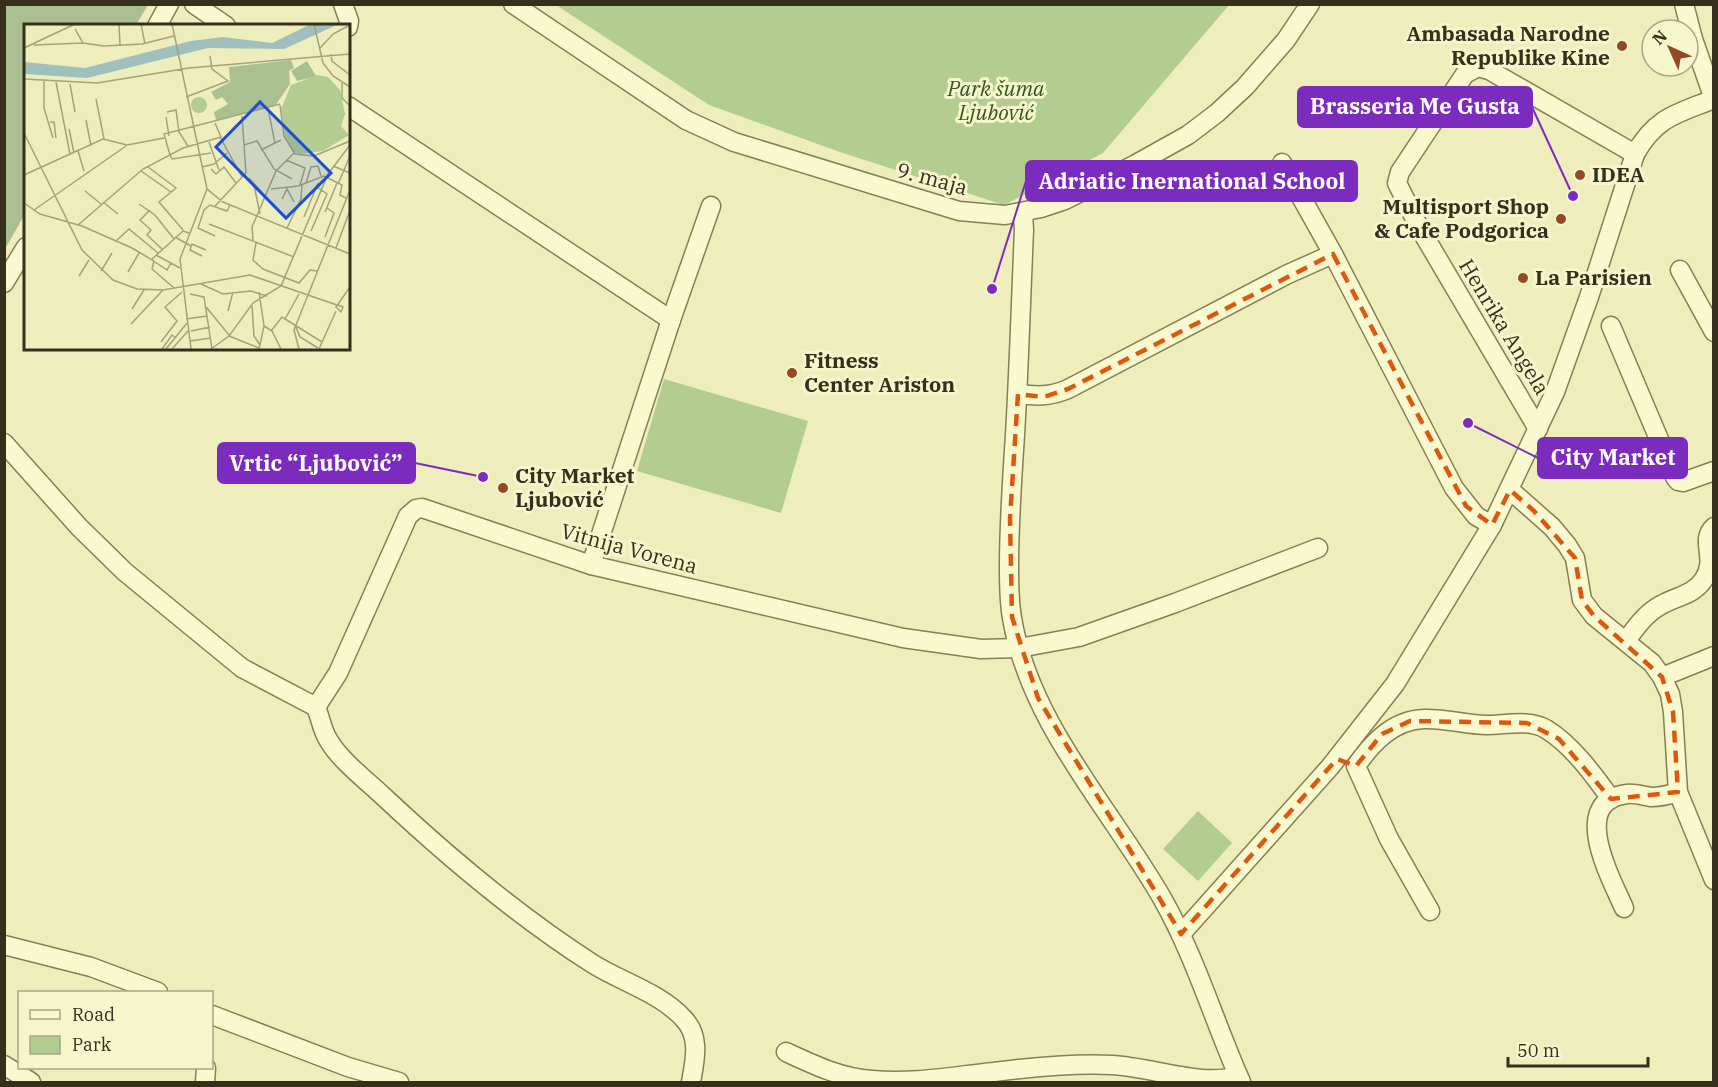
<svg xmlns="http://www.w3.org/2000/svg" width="1718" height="1087" font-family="'IBM Plex Serif',serif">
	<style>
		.green { fill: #b3cc90 }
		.cemetery { fill: #abc090 }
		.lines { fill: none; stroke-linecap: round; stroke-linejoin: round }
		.minor-casing { stroke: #867e55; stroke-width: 21 }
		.minor { stroke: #f9f9cf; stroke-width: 18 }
		.marked { fill: none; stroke: #df570d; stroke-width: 4.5; stroke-dasharray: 12 8; stroke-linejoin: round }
		.poi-dot { fill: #964724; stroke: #f5f6cb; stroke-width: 2 }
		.labels { text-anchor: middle; stroke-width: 6; stroke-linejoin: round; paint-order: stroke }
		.poi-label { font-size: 21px; font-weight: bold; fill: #352f1b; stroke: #f5f6cb; text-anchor: start }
		.park-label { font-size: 21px; font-style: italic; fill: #365221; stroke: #f5f6cb }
		.street-label { font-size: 21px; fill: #352f1b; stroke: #f5f6cb }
		.inset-road { fill: none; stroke: #a4a27c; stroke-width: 1.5 }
		.view { fill: #1d4ed8; fill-opacity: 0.15; stroke: #1d4ed8; stroke-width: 3 }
		.inset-edge { fill: none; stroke: #352f1b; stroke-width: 3 }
		.leader { fill: none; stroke: #7b2cbf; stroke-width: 2 }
		.callout-dot { fill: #7b2cbf; stroke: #f5f6cb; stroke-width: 2 }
		.callout { fill: #7b2cbf; stroke: #7b2cbf; stroke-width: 2 }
		.callout-label { font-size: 22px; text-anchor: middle; font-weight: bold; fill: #fff }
	</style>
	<rect width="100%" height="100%" fill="#eeeebc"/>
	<!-- green -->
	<g class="green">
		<path d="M 556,5 L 1229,5 L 1103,153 L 1004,205 L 840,152 L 709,105 Z"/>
		<path d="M 664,379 L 808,421 L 781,513 L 637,471 Z"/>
		<path d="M 1198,811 L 1232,843 L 1198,881 L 1163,849 Z"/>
	</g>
	<!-- cemetery -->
	<path class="cemetery" d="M 5,4 L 148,5 L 136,25 L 26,26 L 25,214 L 5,249 Z"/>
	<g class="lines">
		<!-- minor casing -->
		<g class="minor-casing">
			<g id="minor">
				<path d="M 194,4 L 226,26"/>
				<path d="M 343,4 L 349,21 L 348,27"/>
				<path d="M 513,4 L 686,120 L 734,142 L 959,211 L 1005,215 L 1041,208 L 1065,200 L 1136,164 L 1188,135 L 1217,113 L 1245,87 L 1286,40 L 1310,4"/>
				<path d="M 1684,4 L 1693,39 L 1714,99"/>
				<path d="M 157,26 L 169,4"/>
				<path d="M 348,106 L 671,320"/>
				<path d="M 1282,163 L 1333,254"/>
				<path d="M 1023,213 L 1024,230 C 1021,298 1019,367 1015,435 C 1012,479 1009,523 1009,567 C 1009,584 1009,601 1012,618 C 1029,722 1110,808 1162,898 C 1195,956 1214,1021 1241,1082"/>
				<path d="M 1680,270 L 1714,332"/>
				<path d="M 4,283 L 26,247"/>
				<path d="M 1611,326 L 1675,477 L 1678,481 L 1683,482 L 1714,471"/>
				<path d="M 1018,394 C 1036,396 1050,397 1068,389 L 1288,274 L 1333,254 L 1454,488 L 1476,516 L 1492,525"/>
				<path d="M 1538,429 L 1419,227 L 1397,183 L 1400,172 L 1465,74 L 1478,67 L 1489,70 L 1635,154"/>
				<path d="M 4,443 L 79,527 L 125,572 L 242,668 L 316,707 C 321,719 322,731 329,741 C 340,760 367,781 383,796 C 449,858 518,916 593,964 C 622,982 660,993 683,1018 C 701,1036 695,1060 691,1082"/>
				<path d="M 1510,490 L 1552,527 L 1567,545 L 1575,558 L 1582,600 L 1594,616 L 1652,663 L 1662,677 L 1670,694 L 1673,712 L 1678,792 L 1714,880"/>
				<path d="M 591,565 L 671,320 L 711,206"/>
				<path d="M 1626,641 C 1636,627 1646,613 1661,605 C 1677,596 1694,595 1704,579 C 1718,558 1699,541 1714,527"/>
				<path d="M 1662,677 L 1714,656"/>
				<path d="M 316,707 L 338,673 L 408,516 L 416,509 L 422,508 L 591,565 L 903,638 L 981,649 L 1019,648 L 1079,637 L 1175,603 L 1318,548"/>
				<path d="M 1624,908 C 1611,878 1568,801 1627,794 C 1635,793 1643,796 1651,797 C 1660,797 1669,795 1678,792"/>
				<path d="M 1430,911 L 1389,839 L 1356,766 C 1372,743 1393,720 1424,719 C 1445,718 1466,725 1487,725 C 1506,725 1529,719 1546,729 C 1572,745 1593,774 1611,799"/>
				<path d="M 1181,934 L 1330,767 L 1395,684 L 1492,525 L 1555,392 L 1589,297 L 1635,154 C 1656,117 1676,114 1714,99"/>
				<path d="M 4,945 L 91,967 L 158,992"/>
				<path d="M 212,1015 L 348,1067 L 399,1082"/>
				<path d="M 786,1052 C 814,1065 841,1078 872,1080 C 913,1084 953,1076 994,1072 C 1033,1067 1074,1063 1112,1065 C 1152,1067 1200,1087 1238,1076"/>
				<path d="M 4,1065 L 31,1082"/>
				<path d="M 205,1082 L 206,1068"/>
			</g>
		</g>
		<!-- minor -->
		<use href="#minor" class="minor"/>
	</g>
	<!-- marked area -->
	<path class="marked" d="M 1333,254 L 1466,506 L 1492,525 L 1510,490 L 1534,511 L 1575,558 L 1582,600 L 1594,616 L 1662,677 L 1673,712 L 1678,792 L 1611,799 L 1559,739 L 1527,723 L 1410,721 L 1382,734 L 1356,766 L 1337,759 L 1181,934 L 1038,698 L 1012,617 L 1010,518 L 1018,394 L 1044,397 L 1068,389 Z"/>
	<!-- markers -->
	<g class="poi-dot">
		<circle cx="1622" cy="46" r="6"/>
		<circle cx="1580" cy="175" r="6"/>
		<circle cx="1561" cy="219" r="6"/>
		<circle cx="1523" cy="278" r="6"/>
		<circle cx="792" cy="373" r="6"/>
		<circle cx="503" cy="488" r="6"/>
	</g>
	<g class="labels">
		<!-- poi labels -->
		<g class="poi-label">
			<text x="1610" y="41" text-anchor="end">Ambasada Narodne<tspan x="1610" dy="24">Republike Kine</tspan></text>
			<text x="1592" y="182">IDEA</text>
			<text x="1549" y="214" text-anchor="end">Multisport Shop<tspan x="1549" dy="24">&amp; Cafe Podgorica</tspan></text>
			<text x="1535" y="285">La Parisien</text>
			<text x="804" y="368">Fitness<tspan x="804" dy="24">Center Ariston</tspan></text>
			<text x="515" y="483">City Market<tspan x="515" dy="24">Ljubović</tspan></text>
		</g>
		<!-- park labels -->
		<g class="park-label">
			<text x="996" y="96">Park šuma<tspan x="996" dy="24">Ljubović</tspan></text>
		</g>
		<!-- street labels -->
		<g class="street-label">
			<text transform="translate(932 179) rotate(15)" y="7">9. maja</text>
			<text transform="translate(1504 327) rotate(59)" y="7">Henrika Angela</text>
			<text transform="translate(629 549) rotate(15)" y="7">Vitnija Vorena</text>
		</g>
	</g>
	<!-- overview -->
	<g transform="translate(24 24)">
		<rect width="326" height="326" fill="#eeeebc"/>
		<path d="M 293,51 L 304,53 L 316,66 L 321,90 L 317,102 L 325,111 L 299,127 L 276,130 L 269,128 L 261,112 L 257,85 L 267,61 ZM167 81a8 8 0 1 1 16 0a8 8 0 1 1-16 0Z" fill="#b3cc90"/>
		<path d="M 267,36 L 270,44 L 265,47 L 266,60 L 251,82 L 192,96 L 190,88 L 204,80 L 198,73 L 192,76 L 187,68 L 206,58 L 205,43 ZM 283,37 L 292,52 L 273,57 L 267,47 Z" fill="#abc090"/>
		<path d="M 287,0 L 315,0 L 260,25 L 184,24 L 63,54 L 0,50 L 0,38 L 61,44 L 167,17 L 198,13 L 248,19 Z" fill="#a0bfbf"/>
		<path class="inset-road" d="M 95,0 L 96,21M 117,0 L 121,20M 148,0 L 183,165 L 199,178 L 326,230M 290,0 L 299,39 L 309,52 L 326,63M 51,5 L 59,19 L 80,22 L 118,20 L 150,12M 10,21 L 59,19M 0,24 L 51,0M 296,24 L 309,10 L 326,1M 307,30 L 308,37 L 326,51M 0,55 L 73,59 L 165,44 L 326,30M 20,57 L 20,84 L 29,114M 32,58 L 46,130M 318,59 L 318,74 L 326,82M 46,60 L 51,88M 162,73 L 204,57 L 188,45 L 186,32M 72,75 L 80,115M 256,81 L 260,112 L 271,130 L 290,132 L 326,117M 244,85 L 251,119M 143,88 L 152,86 L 155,108 L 164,122M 142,93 L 145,112M 62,96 L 67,122M 26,98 L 30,98 L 32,114M 45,105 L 50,129M 0,109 L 58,226 L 89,256 L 113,265 L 139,266 L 226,251 L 313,281M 196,113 L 218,153M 185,118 L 195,146M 220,121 L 233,117 L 250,145 L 268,155M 237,126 L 257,116M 54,127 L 60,147M 146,131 L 140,110 L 256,80M 146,131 L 148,135 L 187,129M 262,136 L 281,144 L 276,161M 309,142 L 326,149M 124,143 L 152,164 L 135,178 L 159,206M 178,143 L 190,140 L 203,129M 187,145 L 192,150 L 200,143 L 212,159M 117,147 L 147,168M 0,151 L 79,115 L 103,121 L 140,114M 225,154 L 243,174M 282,159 L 287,143 L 294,142 L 297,152M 314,160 L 326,132M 230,161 L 236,190M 247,165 L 274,162 L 300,152 L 318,161 L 316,171 L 322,174M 61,167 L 77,180M 258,175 L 263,165 L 270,178M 79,178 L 94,190M 0,179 L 16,190 L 58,202 L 108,224 L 130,237 L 128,245 L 150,264M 115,180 L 131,191 L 150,215M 191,182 L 222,149 L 218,92M 10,186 L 102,122M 126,186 L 116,196 L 127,206 L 123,211 L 138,225M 301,188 L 313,159M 280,193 L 294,159M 185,200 L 270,233M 54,201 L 119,145 L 159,124 L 197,113 L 191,99M 263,204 L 277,175 L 278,161M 287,207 L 303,170 L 293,163M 191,212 L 174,204 L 180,186 L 186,181 L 203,187 L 206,181M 151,213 L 167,222M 301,213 L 310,189 L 303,184M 92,217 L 105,205 L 134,229M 229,217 L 228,203 L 252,147 L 270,129M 232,219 L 229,236 L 239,245 L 275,259 L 286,246 L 293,247M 312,224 L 326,186M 132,231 L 156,244M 178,232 L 166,226 L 168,220 L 182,226M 128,235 L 159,207 L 165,209M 131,238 L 143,246 L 147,239M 77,247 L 88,229M 104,248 L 115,229M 55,252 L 65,236M 177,260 L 199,270 L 227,267 L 243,272M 235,268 L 240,302 L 235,325M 166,270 L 180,273 L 188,325M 314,281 L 319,283 L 317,288 L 312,283 L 326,263M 228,282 L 230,312 L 236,321M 182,283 L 205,311M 108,285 L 120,266M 204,287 L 209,268M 162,295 L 183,292M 261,295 L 275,270M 107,300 L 139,266M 240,302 L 248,307 L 257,325M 272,303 L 276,313 L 294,324M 167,307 L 186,303M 247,307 L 258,293 L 298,318M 205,312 L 235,324M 166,317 L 187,314M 137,318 L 153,297 L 141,283 L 158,268M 138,325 L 148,311 L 152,314M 142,325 L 163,299M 148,325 L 164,307M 167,325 L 156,235 L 183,165M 187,325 L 205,312 L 229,279 L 257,262 L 304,150 L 326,121M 275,325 L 270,306 L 326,166M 295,325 L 312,287"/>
		<path class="view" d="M 236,78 L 307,149 L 262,194 L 192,123 Z"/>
		<rect width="326" height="326" class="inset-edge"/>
	</g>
	<!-- callouts -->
	<path class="leader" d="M1573 196L1532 107M992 289L1026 181M1468 423L1538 458M483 477L415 463"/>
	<g class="callout-dot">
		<circle cx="1573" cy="196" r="6"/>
		<circle cx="992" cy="289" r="6"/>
		<circle cx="1468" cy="423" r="6"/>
		<circle cx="483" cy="477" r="6"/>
	</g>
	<g class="callout">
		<rect x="1298" y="87" width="234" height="40" rx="6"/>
		<rect x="1026" y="161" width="331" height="40" rx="6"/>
		<rect x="1538" y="438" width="149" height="40" rx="6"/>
		<rect x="218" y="443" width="197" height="40" rx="6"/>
	</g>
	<g class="callout-label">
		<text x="1415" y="114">Brasseria Me Gusta</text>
		<text x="1192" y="189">Adriatic Inernational School</text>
		<text x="1613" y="465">City Market</text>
		<text x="316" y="471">Vrtic “Ljubović”</text>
	</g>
	<!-- border -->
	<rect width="1718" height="1087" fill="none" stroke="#352f1b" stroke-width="12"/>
	<!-- legend -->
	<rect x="18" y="991" width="195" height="78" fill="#f5f6cb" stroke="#a8a685" stroke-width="1.5"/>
	<rect x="30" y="1010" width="30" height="9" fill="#f9f9cf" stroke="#a8a685" stroke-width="1.5"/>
	<text x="72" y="1021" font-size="18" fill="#352f1b">Road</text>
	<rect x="30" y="1036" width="30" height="18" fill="#b3cc90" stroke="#a8a685" stroke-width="1.5"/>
	<text x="72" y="1051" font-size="18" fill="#352f1b">Park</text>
	<!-- north arrow -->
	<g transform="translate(1670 48) rotate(315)"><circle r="28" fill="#f5f6cb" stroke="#a8a685" stroke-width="1.5"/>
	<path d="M0-4.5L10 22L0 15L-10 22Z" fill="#964724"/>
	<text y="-9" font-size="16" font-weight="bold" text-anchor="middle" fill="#352f1b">N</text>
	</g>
	<!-- scale -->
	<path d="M1508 1057v9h140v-9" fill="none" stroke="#352f1b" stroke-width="3"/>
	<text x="1517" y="1057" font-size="18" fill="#352f1b" stroke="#f5f6cb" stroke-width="4.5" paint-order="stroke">50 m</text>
</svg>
